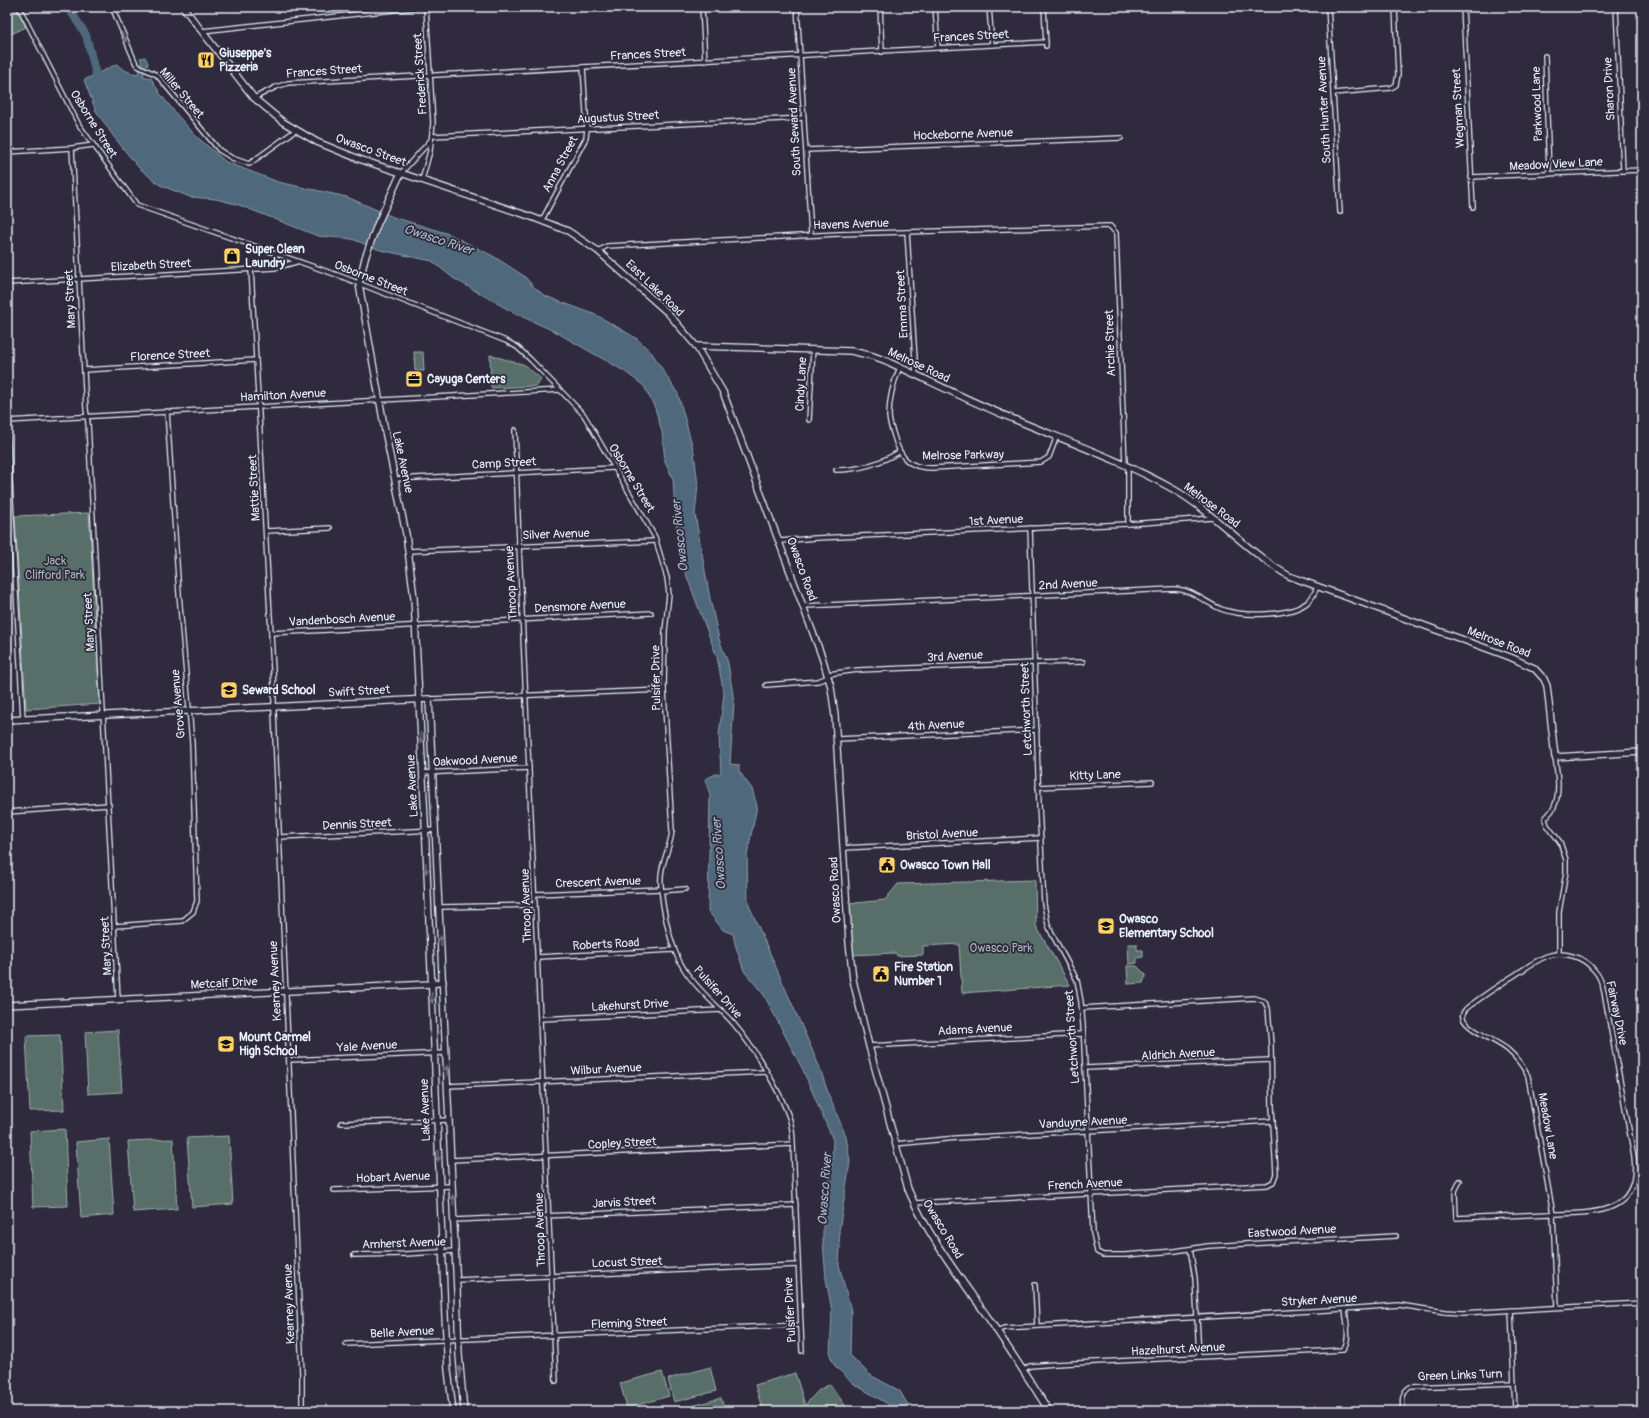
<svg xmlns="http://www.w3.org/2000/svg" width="1649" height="1418" font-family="Pangolin,sans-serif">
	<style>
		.green { fill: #596e67; stroke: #a0b0b0 }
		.water { fill: #50677b; stroke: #8d9ead }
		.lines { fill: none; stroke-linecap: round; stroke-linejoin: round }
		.river { stroke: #50677b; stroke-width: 8 }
		.street-casing { stroke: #e8f1f8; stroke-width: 6 }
		.secondary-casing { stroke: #e8f1f8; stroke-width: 8 }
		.street { stroke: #2f2a3d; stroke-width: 3.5 }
		.secondary { stroke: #2f2a3d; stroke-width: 5.5 }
		.oneway { fill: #70707e }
		.labels { text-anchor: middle; stroke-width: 3.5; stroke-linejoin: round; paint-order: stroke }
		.street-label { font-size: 12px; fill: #e8f1f8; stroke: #2f2a3d }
		.poi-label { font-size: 12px; font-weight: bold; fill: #e8f1f8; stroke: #2f2a3d; text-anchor: start }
		.park-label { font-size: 12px; fill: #a8b6b7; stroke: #2f2a3d }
		.water-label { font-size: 13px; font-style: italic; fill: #abbac6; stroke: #2f2a3d }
	</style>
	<rect width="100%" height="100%" fill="#2f2a3d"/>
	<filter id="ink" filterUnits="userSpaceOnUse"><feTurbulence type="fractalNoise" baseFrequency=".025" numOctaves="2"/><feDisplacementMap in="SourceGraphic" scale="8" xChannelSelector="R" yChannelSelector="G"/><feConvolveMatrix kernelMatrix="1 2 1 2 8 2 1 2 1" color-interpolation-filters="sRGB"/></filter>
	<g filter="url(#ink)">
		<!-- green -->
		<g class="green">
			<path d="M 7,7 L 16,7 L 26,27 L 7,36 Z"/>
			<path d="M 414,352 L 423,352 L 424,371 L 415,371 Z"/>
			<path d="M 490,355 L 525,365 L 541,379 L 537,386 L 491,388 Z"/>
			<path d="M 89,513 L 100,704 L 26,709 L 15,516 Z"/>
			<path d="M 1035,880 L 1036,926 L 1070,985 L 962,993 L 959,944 L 923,946 L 923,955 L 897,956 L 896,953 L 850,955 L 846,904 L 885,900 L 898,884 Z"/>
			<path d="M 1128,944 L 1137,944 L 1137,950 L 1143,950 L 1143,957 L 1137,958 L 1137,963 L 1129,964 Z"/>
			<path d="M 1127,966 L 1137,966 L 1146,975 L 1143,983 L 1128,984 Z"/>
			<path d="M 118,1030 L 122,1092 L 88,1094 L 85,1032 Z"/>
			<path d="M 60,1035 L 64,1110 L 30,1111 L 26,1036 Z"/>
			<path d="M 65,1129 L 68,1206 L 33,1207 L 30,1131 Z"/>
			<path d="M 229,1136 L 233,1204 L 192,1207 L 187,1138 Z"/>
			<path d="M 109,1139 L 114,1215 L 81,1218 L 76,1142 Z"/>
			<path d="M 173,1139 L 177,1209 L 133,1212 L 128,1141 Z"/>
			<path d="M 710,1367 L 716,1391 L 674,1402 L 668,1379 Z"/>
			<path d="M 662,1372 L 669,1396 L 627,1408 L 620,1383 Z"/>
			<path d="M 795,1373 L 805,1405 L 819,1390 L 830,1384 L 849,1411 L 763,1411 L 755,1385 Z"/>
			<path d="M 721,1398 L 725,1411 L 682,1411 L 681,1409 Z"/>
		</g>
		<!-- water -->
		<path class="water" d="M 145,57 L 148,63 L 143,76 L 151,78 L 161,95 L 178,116 L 196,136 L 226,162 L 278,182 L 347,197 L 393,217 L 449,234 L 493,256 L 524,276 L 535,288 L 545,296 L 596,315 L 612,324 L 636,338 L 652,353 L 678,394 L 694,452 L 698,485 L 695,514 L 710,599 L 719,639 L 728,663 L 734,702 L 730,764 L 739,765 L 739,771 L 752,789 L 757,806 L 747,855 L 748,903 L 820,1068 L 829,1096 L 846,1136 L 850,1162 L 839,1231 L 840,1248 L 839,1265 L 851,1311 L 850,1355 L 870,1375 L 900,1391 L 911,1411 L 893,1411 L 888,1404 L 854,1384 L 835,1366 L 830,1355 L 832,1311 L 826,1279 L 823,1242 L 823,1210 L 831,1173 L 833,1140 L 803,1070 L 764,995 L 744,971 L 736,947 L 733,934 L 723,930 L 708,911 L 710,795 L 705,779 L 716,774 L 721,774 L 719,735 L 724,694 L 717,657 L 681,561 L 675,514 L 673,479 L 665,461 L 662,432 L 655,408 L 644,386 L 624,371 L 554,331 L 516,314 L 453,278 L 432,261 L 380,250 L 352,239 L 318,236 L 239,205 L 216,199 L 190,197 L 160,185 L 139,168 L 114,137 L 96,111 L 84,80 L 117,64 C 123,71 129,72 138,74 L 142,63 L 140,58 Z"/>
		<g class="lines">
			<!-- river -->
			<path class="river" d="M 68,7 L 86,35 L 96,75 L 102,83"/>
			<!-- street casing -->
			<g class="street-casing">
				<g id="street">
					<path d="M 19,7 L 79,125 L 137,205 L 340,276 L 506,341 L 517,347 L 531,360 L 584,415 L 655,537 L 667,578 L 669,594 L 665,631 L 664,690 L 672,831 C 670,850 659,866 661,885 C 662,908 671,950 684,969 C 697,990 717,1005 733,1023 C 753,1046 779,1089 789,1117 C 792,1126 793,1135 793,1144 L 802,1351"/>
					<path d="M 112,7 L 136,64 L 138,66 L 157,75 L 219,150 L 232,158 L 249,164 L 296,130"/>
					<path d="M 702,7 L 705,61"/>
					<path d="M 797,7 L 811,235"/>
					<path d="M 880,7 L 882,52"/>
					<path d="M 935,7 L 938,48"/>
					<path d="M 989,7 L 992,45"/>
					<path d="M 1044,7 L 1046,46"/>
					<path d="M 1328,7 L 1340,212"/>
					<path d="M 1463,7 L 1473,207"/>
					<path d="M 1616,7 L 1623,171"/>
					<path d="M 202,31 L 421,7"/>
					<path d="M 1545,56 L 1549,174"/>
					<path d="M 1333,93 L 1391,88 L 1396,85 L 1398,75 L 1395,7"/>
					<path d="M 254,98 L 276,87 L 288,83 L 1046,42"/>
					<path d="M 432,136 L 804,118"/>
					<path d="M 72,148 L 86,409 L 88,423 L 118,999"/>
					<path d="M 806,150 L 1121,138"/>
					<path d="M 7,152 L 72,148 L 93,145"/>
					<path d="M 401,173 L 431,140"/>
					<path d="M 1471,177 L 1642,170"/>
					<path d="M 422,180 L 430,151 L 433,123 L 426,7"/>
					<path d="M 542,220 L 586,138 L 587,129 L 583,67"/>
					<path d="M 907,232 L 916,375"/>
					<path d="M 598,251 L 607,246 L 838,234 L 1110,226 L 1116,233 L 1125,464"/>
					<path d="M 251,269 L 274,688 L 274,712 L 302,1374 L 302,1411"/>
					<path d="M 7,283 L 275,268 L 296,262"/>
					<path d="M 900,367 C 894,381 889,400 889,415 C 889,423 892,429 894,436 C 900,458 909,468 932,468 L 1041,462 L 1049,457 L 1057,436"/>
					<path d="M 84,370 L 256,360"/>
					<path d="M 809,420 L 813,349"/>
					<path d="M 7,421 L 560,390"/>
					<path d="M 7,427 L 23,719"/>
					<path d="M 515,430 L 519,545 L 556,1381"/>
					<path d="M 1128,466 L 1128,524"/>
					<path d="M 836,470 C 859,470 879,464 899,452"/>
					<path d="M 395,479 L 614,468"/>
					<path d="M 1030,528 L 1039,805 L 1044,904 L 1048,925 L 1052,934 L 1077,980 L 1081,1002 L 1083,1025 L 1093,1233 L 1097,1252 L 1103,1255 L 1125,1255 L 1175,1251 L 1208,1246 L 1396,1236"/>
					<path d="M 266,531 L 330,528"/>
					<path d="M 780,541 L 816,538 L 1128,524 L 1213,518"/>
					<path d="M 408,551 L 656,541"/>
					<path d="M 804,606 L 1173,589 C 1192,589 1204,602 1221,609 C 1242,617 1292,617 1309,601 C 1313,597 1315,592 1317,587"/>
					<path d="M 271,633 L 651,613"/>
					<path d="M 766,685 L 818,681 L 826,678 L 828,674 L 858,670 L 1034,663 L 1083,662"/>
					<path d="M 429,699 L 664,690"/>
					<path d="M 837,739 L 1037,730"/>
					<path d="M 1555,757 C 1557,772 1561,792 1554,807 C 1552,812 1547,815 1545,819 L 1547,825 L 1560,842 L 1566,860 L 1566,872 L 1559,912 L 1559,954"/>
					<path d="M 422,773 L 529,768"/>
					<path d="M 1038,787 L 1152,782"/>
					<path d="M 7,812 L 109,805"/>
					<path d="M 279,837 L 436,830"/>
					<path d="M 843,848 L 1041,838"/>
					<path d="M 661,891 L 685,889"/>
					<path d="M 535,894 L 661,889"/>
					<path d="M 440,907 L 535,905"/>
					<path d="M 115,926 L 182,921 L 193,912 L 197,901 L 192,743 L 179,594 L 167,411"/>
					<path d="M 538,957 L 674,950"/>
					<path d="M 540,1019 L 721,1010"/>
					<path d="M 869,1046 L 1083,1034"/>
					<path d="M 289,1060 L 446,1053"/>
					<path d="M 1085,1068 L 1271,1060"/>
					<path d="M 447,1086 L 766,1072"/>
					<path d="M 341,1123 L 449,1120"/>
					<path d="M 895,1144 L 957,1138 L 1273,1121"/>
					<path d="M 451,1160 L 793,1144"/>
					<path d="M 1460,1181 L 1455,1191 L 1456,1218 L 1550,1214 L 1555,1214 C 1598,1213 1641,1213 1634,1157 L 1604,992 C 1602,984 1600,976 1594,970 C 1583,956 1563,951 1547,956 C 1534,961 1522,971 1510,978 C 1498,986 1486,994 1475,1002 C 1469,1006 1461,1011 1463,1018 C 1467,1030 1498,1041 1508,1050 C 1516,1057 1523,1066 1528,1076 L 1553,1214 L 1557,1307"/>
					<path d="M 334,1190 L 452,1186"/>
					<path d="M 914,1203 L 1267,1185 L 1273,1182 L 1276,1174 L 1272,1107 L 1271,1045 L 1268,1008 L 1264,1001 L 1254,998 L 1082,1008"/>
					<path d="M 453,1220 L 796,1205"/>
					<path d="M 1190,1249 L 1195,1278 L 1199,1357"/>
					<path d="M 354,1255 L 405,1254 L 455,1251"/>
					<path d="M 457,1280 L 798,1265"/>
					<path d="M 1035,1285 L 1037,1326"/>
					<path d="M 1511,1310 L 1515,1411"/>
					<path d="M 997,1331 L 1004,1328 L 1022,1327 L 1329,1310 L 1399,1305 L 1445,1312 L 1462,1313 L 1642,1303"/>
					<path d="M 346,1344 L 801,1325"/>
					<path d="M 1022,1370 L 1030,1366 L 1055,1364 L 1343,1350 C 1351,1339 1346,1322 1345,1309"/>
					<path d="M 1403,1411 C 1402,1401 1401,1393 1410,1387 L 1514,1383"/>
				</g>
			</g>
			<!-- secondary casing -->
			<g class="secondary-casing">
				<g id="secondary">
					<path d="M 183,7 L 254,98 L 283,122 L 317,142 L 359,159 L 529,216 L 568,231 L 598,251 L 668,313 L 696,346 L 723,392 L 822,657 L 831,687 L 835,716 L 849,942 L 853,980 L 869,1046 L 908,1189 C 927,1235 958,1275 987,1316 C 1008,1347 1029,1379 1049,1411"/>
					<path d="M 401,173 L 377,225 L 365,258 L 359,284 L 385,431 L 406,534 L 414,598 L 425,821 L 445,1316 L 448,1370 L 453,1411"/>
					<path d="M 696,346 L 851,351 L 873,356 L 884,360 C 928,380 971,402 1016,420 C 1069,442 1123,461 1173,489 C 1215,513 1247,552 1289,576 L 1510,657 L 1534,668 L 1544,679 L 1547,686 L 1555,757 L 1642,752"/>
					<path d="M 7,720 L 429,699 L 457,1290 L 459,1355 L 464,1411"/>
					<path d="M 7,1005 L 431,984 L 443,982"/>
				</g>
			</g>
			<!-- street -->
			<use href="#street" class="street"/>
			<!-- secondary -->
			<use href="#secondary" class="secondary"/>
		</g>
		<!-- one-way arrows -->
		<defs><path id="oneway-solid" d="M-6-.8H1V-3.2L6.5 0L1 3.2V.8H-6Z"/></defs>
		<g class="oneway">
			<use href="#oneway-solid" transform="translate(124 37) rotate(67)"/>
			<use href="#oneway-solid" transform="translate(421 738) rotate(88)"/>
			<use href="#oneway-solid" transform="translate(426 868) rotate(87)"/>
			<use href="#oneway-solid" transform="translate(441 941) rotate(-92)"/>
			<use href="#oneway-solid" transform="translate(432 998) rotate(87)"/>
			<use href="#oneway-solid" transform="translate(447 1071) rotate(-92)"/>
			<use href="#oneway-solid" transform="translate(438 1156) rotate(88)"/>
			<use href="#oneway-solid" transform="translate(453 1200) rotate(-92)"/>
			<use href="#oneway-solid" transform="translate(460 1372) rotate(-94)"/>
		</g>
	</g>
	<!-- icons -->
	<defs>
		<g id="restaurant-square" transform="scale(0.9)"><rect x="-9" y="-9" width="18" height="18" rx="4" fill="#ffd166" stroke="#2f2a3d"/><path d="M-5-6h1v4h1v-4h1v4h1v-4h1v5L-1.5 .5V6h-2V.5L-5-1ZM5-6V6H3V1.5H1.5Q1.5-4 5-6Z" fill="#111"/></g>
		<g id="shop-square" transform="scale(0.9)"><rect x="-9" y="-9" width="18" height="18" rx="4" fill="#ffd166" stroke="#2f2a3d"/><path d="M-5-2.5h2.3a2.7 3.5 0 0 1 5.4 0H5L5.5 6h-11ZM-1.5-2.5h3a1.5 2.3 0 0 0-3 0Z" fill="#111"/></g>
		<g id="office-square" transform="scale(0.9)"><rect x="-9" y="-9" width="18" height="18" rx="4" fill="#ffd166" stroke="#2f2a3d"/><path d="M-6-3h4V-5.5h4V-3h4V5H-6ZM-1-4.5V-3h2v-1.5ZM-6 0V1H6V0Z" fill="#111"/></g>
		<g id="school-square" transform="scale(0.9)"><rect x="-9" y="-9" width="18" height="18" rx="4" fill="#ffd166" stroke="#2f2a3d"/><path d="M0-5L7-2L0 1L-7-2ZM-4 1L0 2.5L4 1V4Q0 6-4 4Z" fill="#111"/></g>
		<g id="civic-square" transform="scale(0.9)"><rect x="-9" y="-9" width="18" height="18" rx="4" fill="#ffd166" stroke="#2f2a3d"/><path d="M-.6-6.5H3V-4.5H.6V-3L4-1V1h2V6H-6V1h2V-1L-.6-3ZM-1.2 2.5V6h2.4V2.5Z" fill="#111"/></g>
	</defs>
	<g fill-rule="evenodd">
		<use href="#restaurant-square" x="206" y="60"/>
		<use href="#shop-square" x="232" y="256"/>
		<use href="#office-square" x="414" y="379"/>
		<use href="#school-square" x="229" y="690"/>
		<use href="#civic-square" x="887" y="865"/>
		<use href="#school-square" x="1106" y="926"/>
		<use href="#civic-square" x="881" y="974"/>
		<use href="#school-square" x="226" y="1044"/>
	</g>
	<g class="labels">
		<!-- street labels -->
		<g class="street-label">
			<text transform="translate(971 36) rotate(-3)" y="4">Frances Street</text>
			<text transform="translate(648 54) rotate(-3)" y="4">Frances Street</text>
			<text transform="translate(324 71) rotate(-4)" y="4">Frances Street</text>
			<text transform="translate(420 74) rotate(-94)" y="4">Frederick Street</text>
			<text transform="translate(1609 89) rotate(-93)" y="4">Sharon Drive</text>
			<text transform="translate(182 93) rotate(50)" y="4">Miller Street</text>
			<text transform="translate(1537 104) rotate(-92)" y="4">Parkwood Lane</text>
			<text transform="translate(1458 108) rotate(-93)" y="4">Wegman Street</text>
			<text transform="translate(1324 110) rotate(-93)" y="4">South Hunter Avenue</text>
			<text transform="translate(618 117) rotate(-3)" y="4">Augustus Street</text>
			<text transform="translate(794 122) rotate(-93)" y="4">South Seward Avenue</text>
			<text transform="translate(94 124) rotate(58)" y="4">Osborne Street</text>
			<text transform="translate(963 134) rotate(-2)" y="4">Hockeborne Avenue</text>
			<text transform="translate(371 150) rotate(20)" y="4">Owasco Street</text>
			<text transform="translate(560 164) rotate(-62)" y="4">Anna Street</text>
			<text transform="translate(1556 164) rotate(-3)" y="4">Meadow View Lane</text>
			<text transform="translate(851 224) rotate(-2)" y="4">Havens Avenue</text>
			<text transform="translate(151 265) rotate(-3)" y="4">Elizabeth Street</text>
			<text transform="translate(371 278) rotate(21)" y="4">Osborne Street</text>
			<text transform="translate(655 288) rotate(44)" y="4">East Lake Road</text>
			<text transform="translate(70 299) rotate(-93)" y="4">Mary Street</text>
			<text transform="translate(902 304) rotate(-93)" y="4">Emma Street</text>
			<text transform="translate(1110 343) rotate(-92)" y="4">Archie Street</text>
			<text transform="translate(170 355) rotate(-3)" y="4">Florence Street</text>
			<text transform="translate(919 365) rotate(25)" y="4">Melrose Road</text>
			<text transform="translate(801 384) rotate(-87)" y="4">Cindy Lane</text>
			<text transform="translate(283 395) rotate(-3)" y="4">Hamilton Avenue</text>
			<text transform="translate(963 455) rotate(-1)" y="4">Melrose Parkway</text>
			<text transform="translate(403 462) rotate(78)" y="4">Lake Avenue</text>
			<text transform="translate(504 463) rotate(-3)" y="4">Camp Street</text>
			<text transform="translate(632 478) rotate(59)" y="4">Osborne Street</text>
			<text transform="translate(254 488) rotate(-93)" y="4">Mattie Street</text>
			<text transform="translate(1212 505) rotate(37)" y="4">Melrose Road</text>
			<text transform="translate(996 520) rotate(-3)" y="4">1st Avenue</text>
			<text transform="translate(556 534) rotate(-2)" y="4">Silver Avenue</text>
			<text transform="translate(802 569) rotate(70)" y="4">Owasco Road</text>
			<text transform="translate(511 583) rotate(-93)" y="4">Throop Avenue</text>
			<text transform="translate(1068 584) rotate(-3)" y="4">2nd Avenue</text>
			<text transform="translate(580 606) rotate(-3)" y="4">Densmore Avenue</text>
			<text transform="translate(342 619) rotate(-3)" y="4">Vandenbosch Avenue</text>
			<text transform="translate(89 622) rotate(-93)" y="4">Mary Street</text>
			<text transform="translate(1499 642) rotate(21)" y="4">Melrose Road</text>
			<text transform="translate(955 656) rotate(-3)" y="4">3rd Avenue</text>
			<text transform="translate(656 678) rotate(-91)" y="4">Pulsifer Drive</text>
			<text transform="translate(359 691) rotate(-3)" y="4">Swift Street</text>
			<text transform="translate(178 704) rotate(-95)" y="4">Grove Avenue</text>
			<text transform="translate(1026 709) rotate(-92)" y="4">Letchworth Street</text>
			<text transform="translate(936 725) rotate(-3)" y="4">4th Avenue</text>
			<text transform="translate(475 760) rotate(-3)" y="4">Oakwood Avenue</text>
			<text transform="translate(1095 775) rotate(-2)" y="4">Kitty Lane</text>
			<text transform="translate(412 786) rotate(-93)" y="4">Lake Avenue</text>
			<text transform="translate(357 824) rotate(-3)" y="4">Dennis Street</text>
			<text transform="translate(942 834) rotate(-3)" y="4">Bristol Avenue</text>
			<text transform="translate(598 882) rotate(-2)" y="4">Crescent Avenue</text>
			<text transform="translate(835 890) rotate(-93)" y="4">Owasco Road</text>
			<text transform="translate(526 906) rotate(-92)" y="4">Throop Avenue</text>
			<text transform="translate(606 944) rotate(-3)" y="4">Roberts Road</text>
			<text transform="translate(106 946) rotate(-93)" y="4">Mary Street</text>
			<text transform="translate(275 981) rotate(-93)" y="4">Kearney Avenue</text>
			<text transform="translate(224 983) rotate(-3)" y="4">Metcalf Drive</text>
			<text transform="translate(718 992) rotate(48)" y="4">Pulsifer Drive</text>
			<text transform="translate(630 1005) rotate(-3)" y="4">Lakehurst Drive</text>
			<text transform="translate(1617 1013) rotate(78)" y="4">Fairway Drive</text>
			<text transform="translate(975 1029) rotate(-3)" y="4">Adams Avenue</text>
			<text transform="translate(1072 1037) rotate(-94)" y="4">Letchworth Street</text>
			<text transform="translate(367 1046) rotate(-3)" y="4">Yale Avenue</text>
			<text transform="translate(1178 1054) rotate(-3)" y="4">Aldrich Avenue</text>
			<text transform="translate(606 1069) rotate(-3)" y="4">Wilbur Avenue</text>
			<text transform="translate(425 1110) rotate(-92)" y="4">Lake Avenue</text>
			<text transform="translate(1083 1122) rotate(-3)" y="4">Vanduyne Avenue</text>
			<text transform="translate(1548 1126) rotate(80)" y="4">Meadow Lane</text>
			<text transform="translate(622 1143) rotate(-3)" y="4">Copley Street</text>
			<text transform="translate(393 1177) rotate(-2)" y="4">Hobart Avenue</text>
			<text transform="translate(1085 1184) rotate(-3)" y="4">French Avenue</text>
			<text transform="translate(624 1202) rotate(-3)" y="4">Jarvis Street</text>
			<text transform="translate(943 1229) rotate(59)" y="4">Owasco Road</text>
			<text transform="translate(540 1230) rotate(-92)" y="4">Throop Avenue</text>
			<text transform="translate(1292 1231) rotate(-3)" y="4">Eastwood Avenue</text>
			<text transform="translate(404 1243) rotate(-2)" y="4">Amherst Avenue</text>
			<text transform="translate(627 1262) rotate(-2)" y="4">Locust Street</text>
			<text transform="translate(1319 1300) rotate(-3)" y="4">Stryker Avenue</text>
			<text transform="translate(289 1304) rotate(-92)" y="4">Kearney Avenue</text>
			<text transform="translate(790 1310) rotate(-93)" y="4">Pulsifer Drive</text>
			<text transform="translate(629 1323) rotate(-2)" y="4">Fleming Street</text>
			<text transform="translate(402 1332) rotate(-3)" y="4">Belle Avenue</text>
			<text transform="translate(1178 1349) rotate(-3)" y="4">Hazelhurst Avenue</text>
			<text transform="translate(1460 1375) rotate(-2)" y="4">Green Links Turn</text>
		</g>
		<!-- poi labels -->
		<g class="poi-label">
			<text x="219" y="57">Giuseppe's<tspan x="219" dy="14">Pizzeria</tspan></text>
			<text x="245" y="253">Super Clean<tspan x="245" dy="14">Laundry</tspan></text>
			<text x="427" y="383">Cayuga Centers</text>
			<text x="242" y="694">Seward School</text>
			<text x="900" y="869">Owasco Town Hall</text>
			<text x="1119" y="923">Owasco<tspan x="1119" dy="14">Elementary School</tspan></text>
			<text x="894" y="971">Fire Station<tspan x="894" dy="14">Number 1</tspan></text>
			<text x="239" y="1041">Mount Carmel<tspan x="239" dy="14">High School</tspan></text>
		</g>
		<!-- park labels -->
		<g class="park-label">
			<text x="55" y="565">Jack<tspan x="55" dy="14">Clifford Park</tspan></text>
			<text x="1001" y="952">Owasco Park</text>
		</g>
		<!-- water labels -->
		<g class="water-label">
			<text transform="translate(439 239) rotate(18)" y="5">Owasco River</text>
			<text transform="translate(679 536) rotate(-96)" y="5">Owasco River</text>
			<text transform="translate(718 854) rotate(-94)" y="5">Owasco River</text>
			<text transform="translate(824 1189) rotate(-86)" y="5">Owasco River</text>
		</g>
	</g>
	<!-- margin -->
	<rect width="1649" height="1418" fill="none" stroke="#2f2a3d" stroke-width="24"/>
	<rect x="12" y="12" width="1625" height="1394" fill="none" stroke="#e8f1f8" stroke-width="1.5" filter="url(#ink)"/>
</svg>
